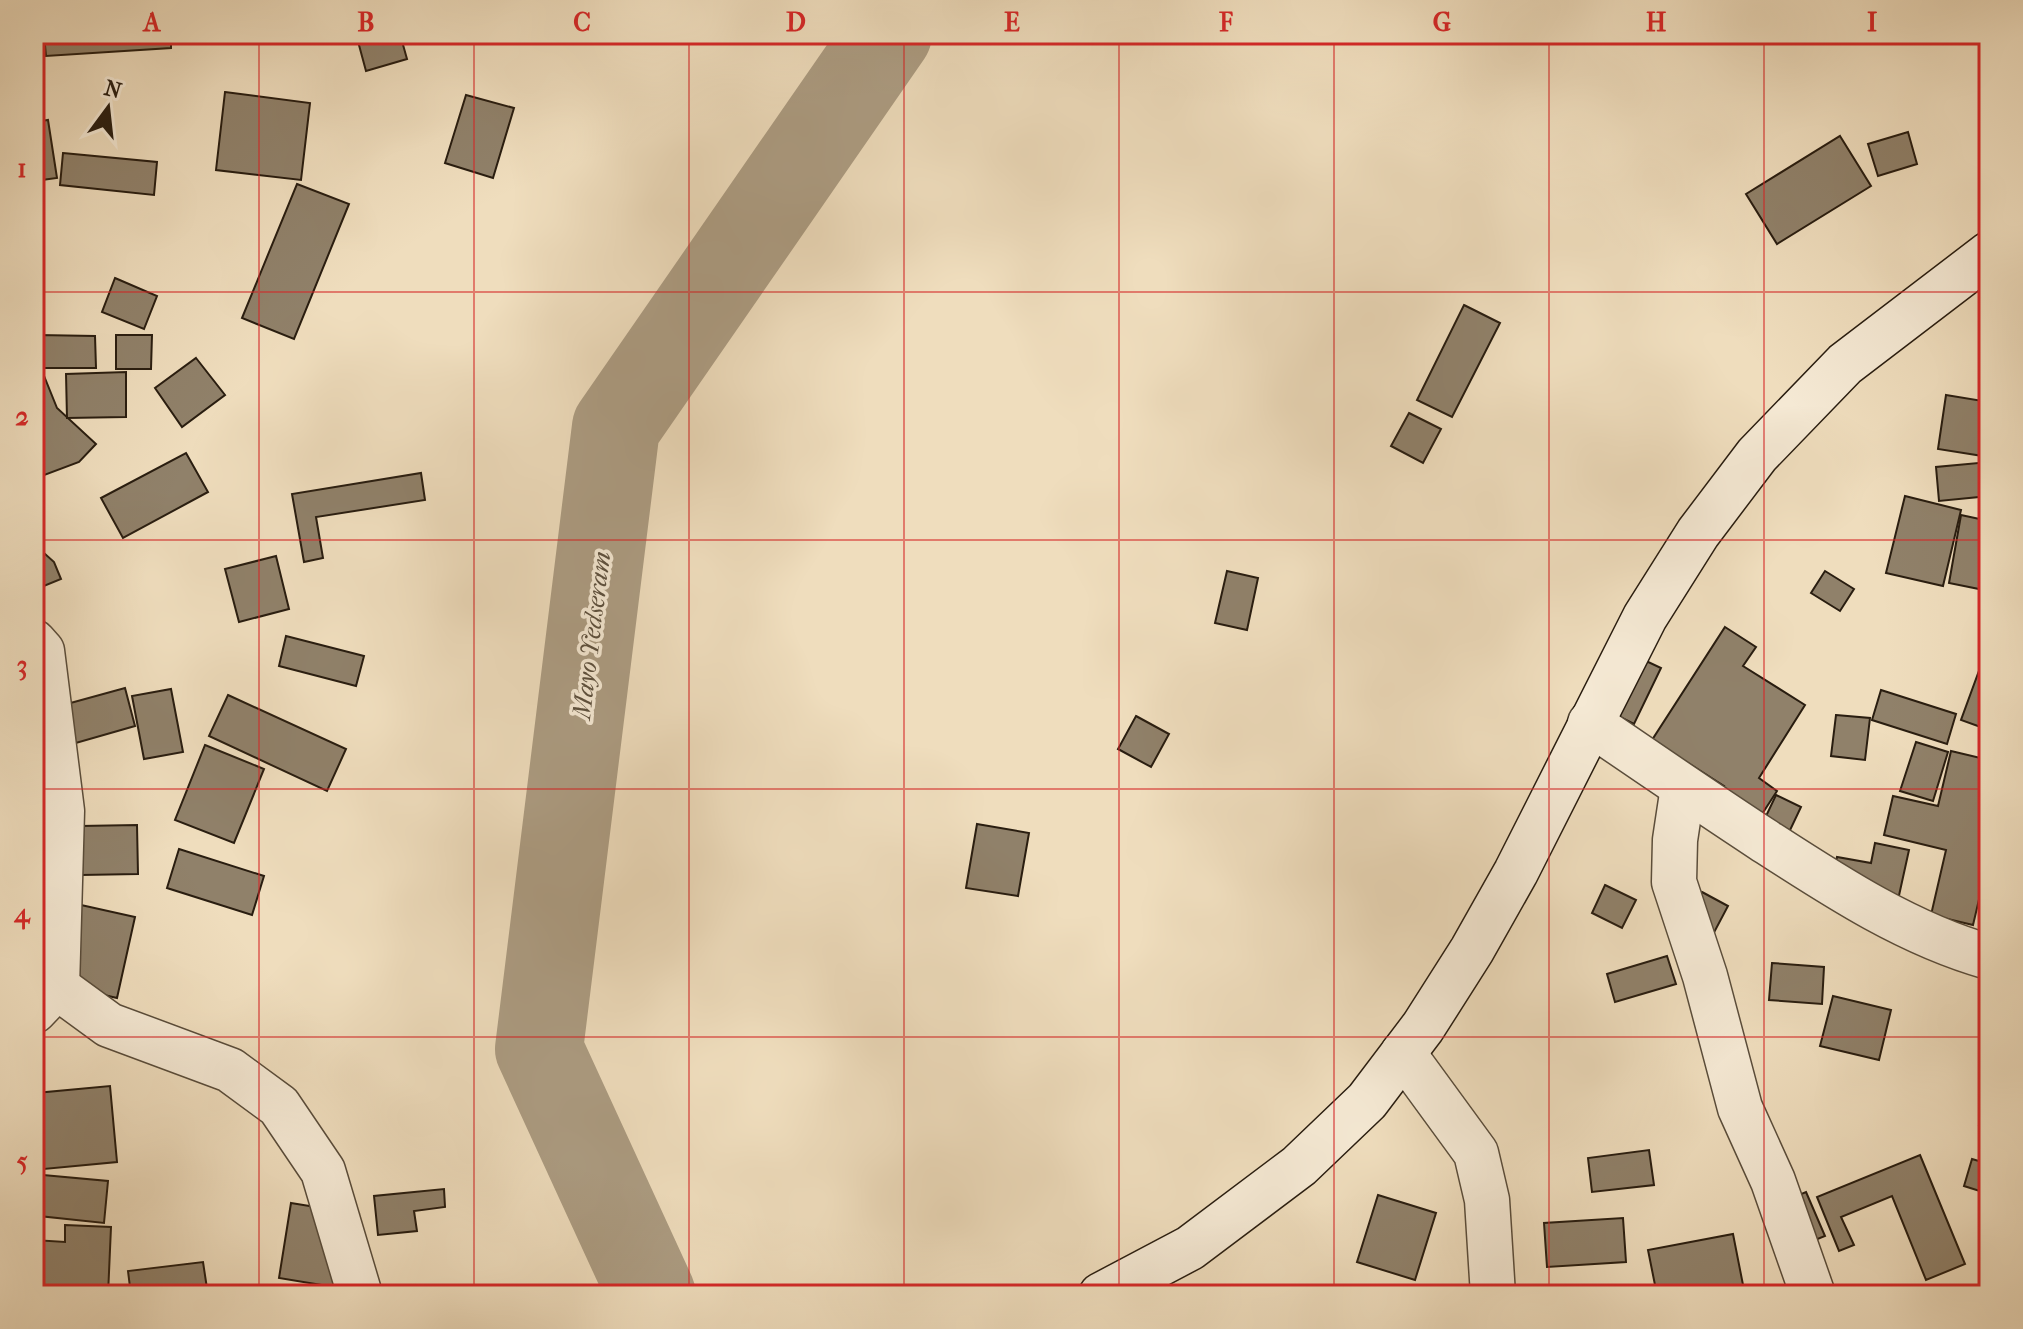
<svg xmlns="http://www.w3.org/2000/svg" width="2023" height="1329" font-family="'IM FELL French Canon',serif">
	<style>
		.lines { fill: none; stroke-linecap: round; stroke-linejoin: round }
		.river { stroke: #ac9c82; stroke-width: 88 }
		.building { fill: #90816a; stroke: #291d10; stroke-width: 2 }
		.street-casing { stroke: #5a4d3b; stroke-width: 47 }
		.secondary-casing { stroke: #291d10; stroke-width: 47 }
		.street { stroke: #f5e9d4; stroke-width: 44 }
		.secondary { stroke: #f5e9d4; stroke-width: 44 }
		.grid { fill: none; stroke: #d62828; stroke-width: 2; stroke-opacity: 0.55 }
		.labels { text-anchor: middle; stroke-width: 7; stroke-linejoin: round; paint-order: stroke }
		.water-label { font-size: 26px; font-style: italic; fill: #5d503e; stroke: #f5e9d4 }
		.neatline { fill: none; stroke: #d62828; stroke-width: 3 }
		.grid-label { font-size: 26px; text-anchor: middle; font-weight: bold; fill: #d62828 }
	</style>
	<rect width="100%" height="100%" fill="#efddbd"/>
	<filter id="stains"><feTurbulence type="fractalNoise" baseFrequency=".0025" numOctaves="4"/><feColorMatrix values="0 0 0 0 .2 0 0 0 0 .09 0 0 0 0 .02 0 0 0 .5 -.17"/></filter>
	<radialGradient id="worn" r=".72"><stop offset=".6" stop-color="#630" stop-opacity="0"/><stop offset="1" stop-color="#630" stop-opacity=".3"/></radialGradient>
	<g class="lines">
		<!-- river -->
		<path class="river" d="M 652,1295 L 539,1049 L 616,427 L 888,34"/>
	</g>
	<!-- building -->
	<g class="building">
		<path d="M 44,34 L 171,34 L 171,48 L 46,56 Z"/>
		<path d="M 356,34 L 400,34 L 407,59 L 366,71 Z"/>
		<path d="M 225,92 L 310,103 L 301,180 L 216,170 Z"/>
		<path d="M 466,95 L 514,108 L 493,178 L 445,163 Z"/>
		<path d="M 48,120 L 57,178 L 34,181 L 34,122 Z"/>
		<path d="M 1908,132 L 1917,164 L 1878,176 L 1868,144 Z"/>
		<path d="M 1840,136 L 1871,186 L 1777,244 L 1746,194 Z"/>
		<path d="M 63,153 L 157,162 L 154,195 L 60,185 Z"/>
		<path d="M 297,184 L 349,204 L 294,339 L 242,318 Z"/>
		<path d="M 115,278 L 157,296 L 144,329 L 102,312 Z"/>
		<path d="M 1464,305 L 1500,323 L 1452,417 L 1417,400 Z"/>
		<path d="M 38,335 L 95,336 L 96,368 L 39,368 Z"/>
		<path d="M 116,335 L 152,335 L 151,369 L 116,369 Z"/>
		<path d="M 34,351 L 57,408 L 96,444 L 79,462 L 36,478 L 43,496 L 34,499 Z"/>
		<path d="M 196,358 L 225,395 L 182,427 L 155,388 Z"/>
		<path d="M 126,372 L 126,417 L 67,418 L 66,374 Z"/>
		<path d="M 1946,395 L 1989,402 L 1989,457 L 1938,449 Z"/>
		<path d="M 1409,413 L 1441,429 L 1423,463 L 1391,446 Z"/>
		<path d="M 186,453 L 208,492 L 123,538 L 101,498 Z"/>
		<path d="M 1989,462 L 1989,496 L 1939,501 L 1936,467 Z"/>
		<path d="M 421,473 L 425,500 L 316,517 L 323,558 L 304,562 L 292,494 Z"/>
		<path d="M 1905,496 L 1961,510 L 1943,586 L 1886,573 Z"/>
		<path d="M 1961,515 L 1989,521 L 1979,589 L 1949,583 Z"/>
		<path d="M 34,544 L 54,562 L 61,579 L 34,590 Z"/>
		<path d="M 276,556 L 289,609 L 239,622 L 225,569 Z"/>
		<path d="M 1227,571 L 1258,578 L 1247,630 L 1215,623 Z"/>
		<path d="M 1825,571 L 1854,589 L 1840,611 L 1811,593 Z"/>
		<path d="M 1725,627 L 1756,647 L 1743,666 L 1805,705 L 1759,778 L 1777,791 L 1753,828 L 1713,803 L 1724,786 L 1652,740 Z"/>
		<path d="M 286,636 L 364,656 L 356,686 L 279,666 Z"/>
		<path d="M 1627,652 L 1661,668 L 1634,724 L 1600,707 Z"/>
		<path d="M 1980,668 L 1989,671 L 1989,730 L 1961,720 Z"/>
		<path d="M 125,688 L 135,726 L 34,755 L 34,713 Z"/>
		<path d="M 171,689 L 183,752 L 144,759 L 132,696 Z"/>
		<path d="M 1881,690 L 1956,714 L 1947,744 L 1872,720 Z"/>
		<path d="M 228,695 L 346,749 L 327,791 L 209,736 Z"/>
		<path d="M 1836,715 L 1870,718 L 1865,760 L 1831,756 Z"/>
		<path d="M 1136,716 L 1169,734 L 1151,767 L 1118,749 Z"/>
		<path d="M 1916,742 L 1948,752 L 1933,801 L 1900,791 Z"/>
		<path d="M 205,745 L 264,769 L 234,843 L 175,820 Z"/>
		<path d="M 1951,751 L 1989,760 L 1989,857 L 1973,925 L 1931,915 L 1946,850 L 1884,835 L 1893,796 L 1938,806 Z"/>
		<path d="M 1776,795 L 1801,807 L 1783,845 L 1758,833 Z"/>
		<path d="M 977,824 L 1029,833 L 1018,896 L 966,888 Z"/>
		<path d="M 137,825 L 138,874 L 81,875 L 80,826 Z"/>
		<path d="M 1875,843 L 1909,850 L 1898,900 L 1831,886 L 1837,857 L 1871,863 Z"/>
		<path d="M 179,849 L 264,876 L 252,915 L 167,888 Z"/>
		<path d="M 1605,885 L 1636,900 L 1622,928 L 1592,913 Z"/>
		<path d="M 1702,892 L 1728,906 L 1709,942 L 1683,928 Z"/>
		<path d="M 81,905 L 135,917 L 117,998 L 62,985 Z"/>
		<path d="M 1667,956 L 1676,984 L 1615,1002 L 1607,974 Z"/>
		<path d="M 1772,963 L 1824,967 L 1822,1004 L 1769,1000 Z"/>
		<path d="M 1833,996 L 1891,1010 L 1879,1060 L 1820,1046 Z"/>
		<path d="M 110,1086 L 117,1162 L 44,1169 L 36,1093 Z"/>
		<path d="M 1989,1124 L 1989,1165 L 1984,1165 L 1979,1126 Z"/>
		<path d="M 34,1144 L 39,1144 L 40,1185 L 34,1185 Z"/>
		<path d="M 1649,1150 L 1654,1185 L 1592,1192 L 1588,1158 Z"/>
		<path d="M 1920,1155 L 1965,1264 L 1926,1280 L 1892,1196 L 1841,1217 L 1854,1245 L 1839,1251 L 1817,1197 Z"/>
		<path d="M 1972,1159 L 1989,1164 L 1989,1194 L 1964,1186 Z"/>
		<path d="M 43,1175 L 108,1181 L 104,1223 L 39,1216 Z"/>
		<path d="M 444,1189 L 445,1207 L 414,1211 L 417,1231 L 378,1235 L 374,1196 Z"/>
		<path d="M 1806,1192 L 1825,1236 L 1793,1249 L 1775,1205 Z"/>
		<path d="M 1378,1195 L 1436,1213 L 1415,1280 L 1357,1262 Z"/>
		<path d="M 291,1203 L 359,1214 L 346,1289 L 279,1278 Z"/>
		<path d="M 1623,1218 L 1626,1262 L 1547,1267 L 1544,1223 Z"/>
		<path d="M 65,1225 L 111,1227 L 108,1295 L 34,1295 L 34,1240 L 65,1242 Z"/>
		<path d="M 1733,1234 L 1745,1295 L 1657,1295 L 1648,1250 Z"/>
		<path d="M 203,1262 L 208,1295 L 131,1295 L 128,1271 Z"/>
	</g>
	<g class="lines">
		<!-- street casing -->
		<g class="street-casing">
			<g id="street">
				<path d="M 34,642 L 42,651 L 62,811 L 57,987 L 34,1011"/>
				<path d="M 1590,723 C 1647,762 1704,801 1762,839 C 1833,885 1907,934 1989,957"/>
				<path d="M 1683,787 L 1675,840 L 1674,882 L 1705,976 L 1740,1108 L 1773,1181 L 1813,1295"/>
				<path d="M 57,987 L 109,1025 L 230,1070 L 279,1106 L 323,1171 L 360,1295"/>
				<path d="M 1403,1053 L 1476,1153 L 1487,1200 L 1493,1295"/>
			</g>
		</g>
		<!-- secondary casing -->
		<g class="secondary-casing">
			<path id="secondary" d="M 1101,1295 L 1190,1248 L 1299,1166 L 1367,1101 L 1423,1027 L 1472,950 L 1516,872 L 1645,617 L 1698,533 L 1757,455 L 1845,364 L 1989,254"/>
		</g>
		<!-- street -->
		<use href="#street" class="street"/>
		<!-- secondary -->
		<use href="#secondary" class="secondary"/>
	</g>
	<!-- grid -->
	<path class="grid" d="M 259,34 L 259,1295M 474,34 L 474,1295M 689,34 L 689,1295M 904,34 L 904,1295M 1119,34 L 1119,1295M 1334,34 L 1334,1295M 1549,34 L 1549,1295M 1764,34 L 1764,1295M 34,292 L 1989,292M 34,540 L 1989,540M 34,789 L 1989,789M 34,1037 L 1989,1037"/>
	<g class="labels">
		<!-- water labels -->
		<g class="water-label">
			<text transform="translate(591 635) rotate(-83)" y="9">Mayo Yedseram</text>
		</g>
	</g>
	<!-- margin -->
	<rect width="2023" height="1329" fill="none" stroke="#efddbd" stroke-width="88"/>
	<!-- north arrow -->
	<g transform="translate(108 108) rotate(15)" stroke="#f5e9d4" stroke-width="6" paint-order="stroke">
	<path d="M0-6L14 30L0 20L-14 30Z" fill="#291d10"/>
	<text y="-12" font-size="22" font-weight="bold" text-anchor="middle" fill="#291d10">N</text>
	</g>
	<rect x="44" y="44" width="1935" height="1241" class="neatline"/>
	<g class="grid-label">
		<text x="152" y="31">A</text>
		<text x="366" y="31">B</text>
		<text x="582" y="31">C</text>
		<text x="796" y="31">D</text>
		<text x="1012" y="31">E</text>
		<text x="1226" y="31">F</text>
		<text x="1442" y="31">G</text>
		<text x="1656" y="31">H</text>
		<text x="1872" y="31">I</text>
		<text x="22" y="177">1</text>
		<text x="22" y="425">2</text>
		<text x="22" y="674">3</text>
		<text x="22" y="922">4</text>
		<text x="22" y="1170">5</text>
	</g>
	<rect width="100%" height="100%" filter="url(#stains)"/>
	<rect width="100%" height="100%" fill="url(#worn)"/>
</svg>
